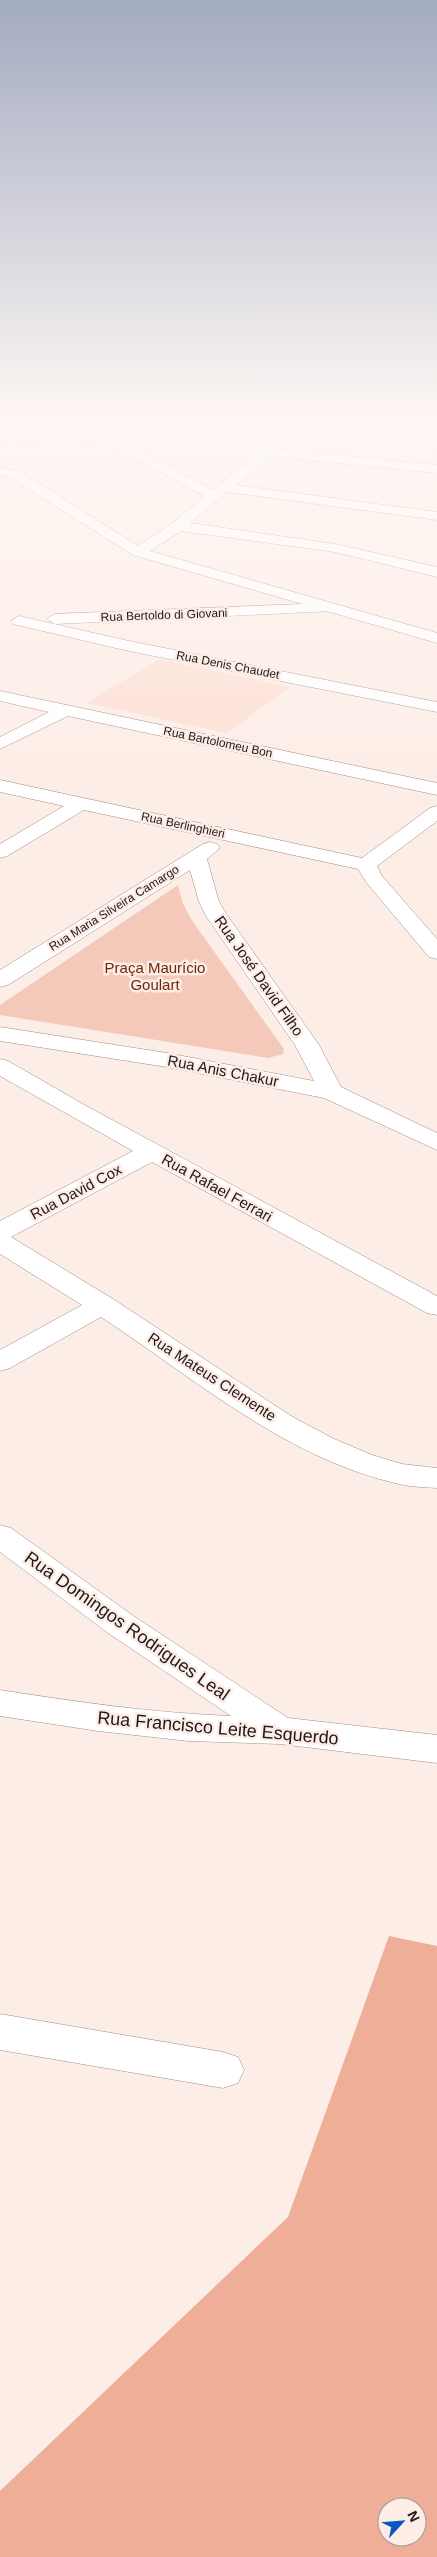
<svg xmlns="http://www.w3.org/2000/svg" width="437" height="2557" font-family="Helvetica,sans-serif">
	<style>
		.built { fill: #fde0d6 }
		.green { fill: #f4c9b9 }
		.forest { fill: #eeae97; fill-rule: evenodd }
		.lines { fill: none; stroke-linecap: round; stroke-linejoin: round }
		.lane-casing { stroke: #9f8d86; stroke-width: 1 }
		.street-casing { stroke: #9f8d86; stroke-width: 1 }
		.secondary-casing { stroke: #9f8d86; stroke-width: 1 }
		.lane { fill: #fff; fill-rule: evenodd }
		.street { fill: #fff; fill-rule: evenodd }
		.secondary { fill: #fff; fill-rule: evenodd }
		.labels { text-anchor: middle; stroke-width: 5; stroke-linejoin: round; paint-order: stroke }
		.far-street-label { font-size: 12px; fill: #201917; stroke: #fdede7 }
		.park-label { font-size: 15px; fill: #712805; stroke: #fdede7 }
		.street-label { font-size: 15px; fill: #201917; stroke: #fdede7 }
		.near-street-label { font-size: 18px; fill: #201917; stroke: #fdede7 }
	</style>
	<rect width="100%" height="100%" fill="#fdede7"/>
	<!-- built -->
	<path class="built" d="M 160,659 L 290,687 L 227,733 L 86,703 Z"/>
	<!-- green -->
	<path class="green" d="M 178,885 L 183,904 L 193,922 L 284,1049 L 283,1054 L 268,1058 L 0,1015 L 0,1005 Z"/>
	<!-- forest -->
	<path class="forest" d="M 389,1936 L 437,1946 L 437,2557 L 0,2557 L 0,2491 L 288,2217 ZM 387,2507 L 417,2507 L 417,2537 L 387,2537 Z"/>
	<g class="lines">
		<!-- lane casing -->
		<g class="lane-casing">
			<path id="lane" d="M 437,417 L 437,421 L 415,429 L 412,427 Z"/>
		</g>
		<!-- street casing -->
		<g class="street-casing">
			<g id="street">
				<path d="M 225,417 L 237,417 L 264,448 L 437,465 L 437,473 L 266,456 L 264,462 L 236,485 L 437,512 L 437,520 L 227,492 L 190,523 L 335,544 L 437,567 L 437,577 L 335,552 L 181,531 L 150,551 L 437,633 L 437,643 L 133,555 L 11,478 L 0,475 L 0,467 L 21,472 L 138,546 L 173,523 L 205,496 L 108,444 L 71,439 L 0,441 L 0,433 L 71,431 L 116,438 L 213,490 L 253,458 L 253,452 Z"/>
				<path d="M 369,417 C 393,416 415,423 437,431 L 437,440 L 411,430 L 371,420 Z"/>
				<path d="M 0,691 L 437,783 L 437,795 L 68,716 L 0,749 L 0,737 L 49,712 L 0,701 Z"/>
				<path d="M 0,780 L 362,858 L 430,808 L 437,806 L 437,821 L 377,866 L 382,876 L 437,939 L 437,959 L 429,957 L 366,882 L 358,869 L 84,810 L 7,856 L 0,858 L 0,844 L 64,806 L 0,792 Z"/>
				<path d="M 210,842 L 217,844 L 220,848 L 207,859 L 219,902 L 227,915 L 319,1045 L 341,1087 L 437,1133 L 437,1150 L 324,1098 L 167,1067 L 0,1041 L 0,1027 L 167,1053 L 314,1081 L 295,1045 L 206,916 L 199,902 L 190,870 L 8,985 L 0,987 L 0,970 L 203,844 Z"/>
				<path d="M 0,1059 L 8,1061 L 81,1103 L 437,1296 L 437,1315 L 427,1313 L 152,1162 L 11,1237 L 113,1299 L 291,1416 L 332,1438 L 372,1455 L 402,1464 L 437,1468 L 437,1488 C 425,1487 411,1487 399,1484 C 287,1459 195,1379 101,1317 L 10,1368 L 0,1371 L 0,1350 L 82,1305 L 0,1254 L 0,1221 L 133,1151 L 0,1076 Z"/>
				<path d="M 0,1525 L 11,1528 L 132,1615 L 288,1718 L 437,1735 L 437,1763 L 280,1744 L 189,1741 L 98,1731 L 0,1716 L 0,1690 C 77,1702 153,1713 231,1716 L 108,1633 L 0,1552 Z"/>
				<path d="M 0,2014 L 223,2052 L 238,2057 L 244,2070 L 238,2083 L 223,2088 L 0,2050 Z"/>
			</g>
		</g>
		<!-- secondary casing -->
		<g class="secondary-casing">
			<g id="secondary">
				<path d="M 328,603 L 334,605 L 336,608 L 334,611 L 55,624 L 47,619 L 55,614 Z"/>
				<path d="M 19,616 L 129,641 L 437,702 L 437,712 L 129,651 L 13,624 L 11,621 Z"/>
			</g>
		</g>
		<!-- lane -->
		<use href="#lane" class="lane"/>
		<!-- street -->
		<use href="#street" class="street"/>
		<!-- secondary -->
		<use href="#secondary" class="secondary"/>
	</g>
	<!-- sky -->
	<linearGradient id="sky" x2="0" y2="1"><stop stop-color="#a3abc1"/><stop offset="0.54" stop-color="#fef7f4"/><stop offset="1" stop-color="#fef7f4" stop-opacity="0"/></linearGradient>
	<rect width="437" height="775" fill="url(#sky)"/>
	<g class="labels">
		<!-- far-street labels -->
		<g class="far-street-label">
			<text transform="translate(164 615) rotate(-2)" y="4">Rua Bertoldo di Giovani</text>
			<text transform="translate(228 665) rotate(11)" y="4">Rua Denis Chaudet</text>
			<text transform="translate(218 742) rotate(12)" y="4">Rua Bartolomeu Bon</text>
			<text transform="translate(183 825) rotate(12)" y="4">Rua Berlinghieri</text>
			<text transform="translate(114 908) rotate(-32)" y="4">Rua Maria Silveira Camargo</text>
		</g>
		<!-- park labels -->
		<g class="park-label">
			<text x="155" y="973">Praça Maurício<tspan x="155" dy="17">Goulart</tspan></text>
		</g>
		<!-- street labels -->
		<g class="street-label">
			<text transform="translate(259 976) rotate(55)" y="5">Rua José David Filho</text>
			<text transform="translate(223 1071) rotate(11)" y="5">Rua Anis Chakur</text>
			<text transform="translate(217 1188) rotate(29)" y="5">Rua Rafael Ferrari</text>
			<text transform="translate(76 1192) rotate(-28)" y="5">Rua David Cox</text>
			<text transform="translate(212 1377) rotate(33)" y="5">Rua Mateus Clemente</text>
		</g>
		<!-- near-street labels -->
		<g class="near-street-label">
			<text transform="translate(127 1626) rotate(35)" y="6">Rua Domingos Rodrigues Leal</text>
			<text transform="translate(218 1728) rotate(5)" y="6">Rua Francisco Leite Esquerdo</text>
		</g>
	</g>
	<!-- north arrow -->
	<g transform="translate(402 2522) rotate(64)"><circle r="24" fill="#fdede7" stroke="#a59894"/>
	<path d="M0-4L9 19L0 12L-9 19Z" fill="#0a57c1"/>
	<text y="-8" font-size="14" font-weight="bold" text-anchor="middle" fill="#201917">N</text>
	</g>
</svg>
